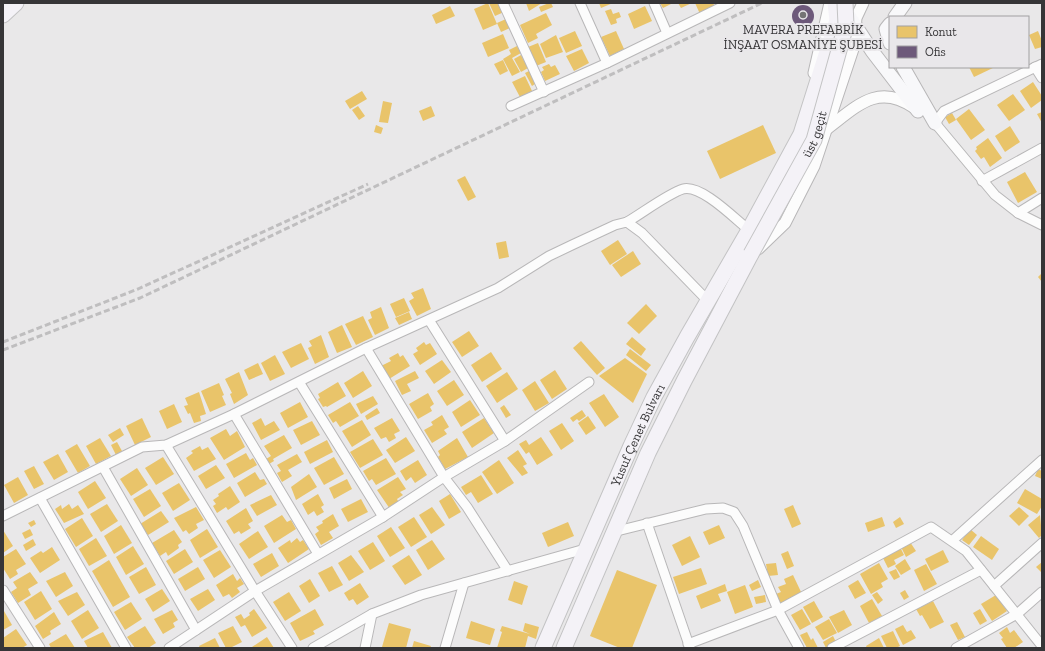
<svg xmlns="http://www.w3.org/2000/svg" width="1045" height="651" font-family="'Zilla Slab',serif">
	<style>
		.homes { fill: #e9c46a }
		.offices { fill: #6d597a }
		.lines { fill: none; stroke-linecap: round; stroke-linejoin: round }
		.minor-casing { stroke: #b8b7b8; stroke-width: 11 }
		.tertiary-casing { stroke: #b8b7b8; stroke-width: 13 }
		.secondary-casing { stroke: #b8b7b8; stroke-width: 15 }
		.trunk-casing { stroke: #c3c3c4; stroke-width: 17 }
		.minor { stroke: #fcfcfc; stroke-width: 9 }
		.tertiary { stroke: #fcfcfc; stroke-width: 11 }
		.secondary { stroke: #f8f8fa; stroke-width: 13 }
		.trunk { stroke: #f4f2f7; stroke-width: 15 }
		.rail { stroke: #bfbebf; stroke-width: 3; stroke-dasharray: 6 3; stroke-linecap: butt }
		.trunk-bridge-casing { stroke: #c3c3c4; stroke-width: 17; stroke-linecap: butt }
		.trunk-bridge { stroke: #f4f2f7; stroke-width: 15 }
		.poi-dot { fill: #757475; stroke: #e9e7ea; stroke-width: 1.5 }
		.labels { text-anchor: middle; stroke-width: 4; stroke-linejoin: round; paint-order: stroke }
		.poi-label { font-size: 13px; fill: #363537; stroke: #e9e7ea }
		.street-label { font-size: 13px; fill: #363537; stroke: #e9e7ea }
	</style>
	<rect width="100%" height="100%" fill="#e9e8e9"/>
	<!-- homes -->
	<g class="homes">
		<path d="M 488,3 L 497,24 L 483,30 L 474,9 Z"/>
		<path d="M 489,3 L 500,3 L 504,12 L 495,16 Z"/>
		<path d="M 526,3 L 542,3 L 529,11 Z"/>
		<path d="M 549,3 L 551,3 L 553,7 L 541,12 L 539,7 Z"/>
		<path d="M 599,3 L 613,3 L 601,8 Z"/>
		<path d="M 660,3 L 673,3 L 663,8 Z"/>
		<path d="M 678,3 L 692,3 L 681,8 Z"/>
		<path d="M 695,3 L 713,3 L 715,7 L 700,14 Z"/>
		<path d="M 450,6 L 455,16 L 436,24 L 432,15 Z"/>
		<path d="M 645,6 L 652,21 L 634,29 L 628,14 Z"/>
		<path d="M 611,9 L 613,14 L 619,12 L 621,17 L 616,19 L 617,23 L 611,25 L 605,11 Z"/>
		<path d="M 546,13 L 552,25 L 536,34 L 538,38 L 528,43 L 520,25 Z"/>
		<path d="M 506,19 L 510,28 L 501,32 L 497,23 Z"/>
		<path d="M 575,31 L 582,46 L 566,53 L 559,38 Z"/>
		<path d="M 616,31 L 624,49 L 610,56 L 601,37 Z"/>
		<path d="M 1038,31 L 1042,41 L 1042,47 L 1035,49 L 1029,35 Z"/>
		<path d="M 503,34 L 509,48 L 488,57 L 482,43 Z"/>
		<path d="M 556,35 L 563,52 L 546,58 L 540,44 Z"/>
		<path d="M 538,43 L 546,62 L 536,66 L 528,47 Z"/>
		<path d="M 517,46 L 521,53 L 512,58 L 520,72 L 512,76 L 503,59 L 511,54 L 509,50 Z"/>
		<path d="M 582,49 L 589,63 L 574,71 L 566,56 Z"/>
		<path d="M 521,55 L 528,68 L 521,72 L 514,59 Z"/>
		<path d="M 503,60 L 508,71 L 500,75 L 494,64 Z"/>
		<path d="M 549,64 L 551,67 L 555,65 L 560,74 L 545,81 L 541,72 L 544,70 L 542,67 Z"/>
		<path d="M 969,67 L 995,67 L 974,77 Z"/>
		<path d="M 529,71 L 535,84 L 532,86 L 525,73 Z"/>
		<path d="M 525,76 L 532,91 L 520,97 L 512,82 Z"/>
		<path d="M 1033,82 L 1042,96 L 1042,100 L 1031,108 L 1020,91 Z"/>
		<path d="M 362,91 L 367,99 L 350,109 L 345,101 Z"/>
		<path d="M 1013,94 L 1025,110 L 1009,121 L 997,105 Z"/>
		<path d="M 383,101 L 392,103 L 388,123 L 379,122 Z"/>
		<path d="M 358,106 L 365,116 L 359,120 L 352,110 Z"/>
		<path d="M 431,106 L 435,116 L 423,121 L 419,111 Z"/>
		<path d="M 969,109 L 985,130 L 971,140 L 956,119 Z"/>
		<path d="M 1042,112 L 1042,123 L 1037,114 Z"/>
		<path d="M 952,113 L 956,120 L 949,124 L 945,117 Z"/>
		<path d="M 376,125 L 383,128 L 381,134 L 374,132 Z"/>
		<path d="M 763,125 L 776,153 L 720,179 L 707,151 Z"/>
		<path d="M 1010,126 L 1020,142 L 1005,152 L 995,136 Z"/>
		<path d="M 988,138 L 1002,158 L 990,167 L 984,157 L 981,159 L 975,151 L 977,149 L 976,147 Z"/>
		<path d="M 1025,172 L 1037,192 L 1018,203 L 1007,182 Z"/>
		<path d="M 465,176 L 476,197 L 468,201 L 457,180 Z"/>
		<path d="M 618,240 L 627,254 L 610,265 L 601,251 Z"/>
		<path d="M 506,241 L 509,257 L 499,259 L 496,243 Z"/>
		<path d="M 633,251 L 641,264 L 621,277 L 612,265 Z"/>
		<path d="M 1042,273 L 1042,282 L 1038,277 Z"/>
		<path d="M 423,288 L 431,309 L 417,316 L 409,301 L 414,298 L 411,293 Z"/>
		<path d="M 404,298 L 410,311 L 396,317 L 390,304 Z"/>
		<path d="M 646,304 L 657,316 L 639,334 L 627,323 Z"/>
		<path d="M 381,307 L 389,328 L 375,335 L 368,320 L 372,318 L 370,312 Z"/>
		<path d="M 409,312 L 412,319 L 399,325 L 395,318 Z"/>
		<path d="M 363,316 L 373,337 L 356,345 L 345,324 Z"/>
		<path d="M 342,325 L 352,347 L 337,353 L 328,332 Z"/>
		<path d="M 469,331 L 479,346 L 462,357 L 452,342 Z"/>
		<path d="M 321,335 L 329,357 L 315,364 L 308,348 L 312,346 L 309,341 Z"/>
		<path d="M 632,337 L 646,349 L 641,356 L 626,344 Z"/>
		<path d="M 581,341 L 605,368 L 597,375 L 573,348 Z"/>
		<path d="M 424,342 L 426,345 L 430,343 L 437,354 L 420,365 L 413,354 L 418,351 L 416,348 Z"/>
		<path d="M 301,343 L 309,359 L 291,368 L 282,352 Z"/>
		<path d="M 630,349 L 651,365 L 646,371 L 626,355 Z"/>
		<path d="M 491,352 L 502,369 L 482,382 L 471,365 Z"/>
		<path d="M 398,353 L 400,357 L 403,355 L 410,366 L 389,379 L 381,366 L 391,361 L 389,358 Z"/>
		<path d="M 275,355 L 285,374 L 270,381 L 261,363 Z"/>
		<path d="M 625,358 L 647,374 L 633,403 L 599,376 Z"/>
		<path d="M 442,360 L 451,372 L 434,384 L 425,371 Z"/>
		<path d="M 258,363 L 263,374 L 249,380 L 244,370 Z"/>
		<path d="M 555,370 L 567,389 L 552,399 L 540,380 Z"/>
		<path d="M 363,371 L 372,386 L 353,398 L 344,383 Z"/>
		<path d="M 415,371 L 419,378 L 407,384 L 411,391 L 402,395 L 395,381 Z"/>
		<path d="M 239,372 L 248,395 L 234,404 L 230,394 L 232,393 L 225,379 Z"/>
		<path d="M 507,372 L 518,389 L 497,403 L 486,386 Z"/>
		<path d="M 454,380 L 464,395 L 447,406 L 437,391 Z"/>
		<path d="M 535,381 L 549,403 L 535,411 L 522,390 Z"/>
		<path d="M 338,382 L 346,396 L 327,407 L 326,406 L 323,407 L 318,399 L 320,398 L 318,394 Z"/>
		<path d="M 219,383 L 224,395 L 222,396 L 226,405 L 210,412 L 201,391 Z"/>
		<path d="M 199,392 L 206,414 L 200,416 L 201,421 L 194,423 L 190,413 L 188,414 L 184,406 L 188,405 L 185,398 Z"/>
		<path d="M 428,393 L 434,404 L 430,407 L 432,411 L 418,419 L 409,404 Z"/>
		<path d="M 604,394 L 619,417 L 605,427 L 589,403 Z"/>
		<path d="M 373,396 L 378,404 L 361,414 L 356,404 Z"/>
		<path d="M 470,400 L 480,415 L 461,427 L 452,412 Z"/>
		<path d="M 300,402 L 308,417 L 288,428 L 280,413 Z"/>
		<path d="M 350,402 L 359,416 L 340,427 L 336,421 L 333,423 L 328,415 Z"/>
		<path d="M 174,404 L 182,422 L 167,429 L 159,411 Z"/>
		<path d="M 504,405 L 511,415 L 506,418 L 500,408 Z"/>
		<path d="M 377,408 L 380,413 L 367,420 L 365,416 Z"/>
		<path d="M 582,410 L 586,416 L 579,421 L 577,419 L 573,422 L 570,418 Z"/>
		<path d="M 442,415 L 449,427 L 444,430 L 447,434 L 432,443 L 424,430 L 433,425 L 431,422 Z"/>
		<path d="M 588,416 L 596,428 L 586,435 L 578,423 Z"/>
		<path d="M 142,418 L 151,437 L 135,445 L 126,426 Z"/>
		<path d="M 261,418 L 265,426 L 274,421 L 280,430 L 261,440 L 252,423 Z"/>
		<path d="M 392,418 L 400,431 L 394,434 L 396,438 L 389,442 L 386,437 L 381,439 L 374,428 Z"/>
		<path d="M 484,418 L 494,433 L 472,448 L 462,432 Z"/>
		<path d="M 362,420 L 371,435 L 352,447 L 342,431 Z"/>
		<path d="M 312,421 L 320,435 L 301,445 L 293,430 Z"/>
		<path d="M 562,423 L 574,441 L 561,450 L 549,431 Z"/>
		<path d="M 120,428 L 124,435 L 113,442 L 108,435 Z"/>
		<path d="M 226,429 L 230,436 L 237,431 L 245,447 L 224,460 L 210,438 Z"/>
		<path d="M 284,435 L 292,448 L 273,459 L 274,461 L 269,464 L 266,459 L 271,456 L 264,446 Z"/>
		<path d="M 406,437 L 415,451 L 395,463 L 386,450 Z"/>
		<path d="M 541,437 L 553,455 L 537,465 L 529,452 L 526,454 L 519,444 L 526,440 L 529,445 Z"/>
		<path d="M 100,438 L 111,456 L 96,464 L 86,446 Z"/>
		<path d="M 457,438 L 468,457 L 445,469 L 438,457 L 440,455 L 438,451 Z"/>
		<path d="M 373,439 L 383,455 L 360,468 L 350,452 Z"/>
		<path d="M 327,440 L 333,452 L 310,464 L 304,452 Z"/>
		<path d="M 117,442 L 122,451 L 116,455 L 111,445 Z"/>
		<path d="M 77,444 L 90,466 L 78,473 L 65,451 Z"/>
		<path d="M 200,446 L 202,450 L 208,447 L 216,459 L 194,471 L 186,458 L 193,453 L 191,451 Z"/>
		<path d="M 518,450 L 527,464 L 523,466 L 528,473 L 522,476 L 507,458 Z"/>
		<path d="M 246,453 L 250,460 L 253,458 L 257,465 L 234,478 L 226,464 Z"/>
		<path d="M 58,454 L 68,472 L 54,480 L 43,462 Z"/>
		<path d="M 297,454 L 302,462 L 288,470 L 292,476 L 282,482 L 277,473 L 281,471 L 277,465 Z"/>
		<path d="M 163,457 L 174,474 L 156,485 L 145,468 Z"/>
		<path d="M 334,457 L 344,474 L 324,485 L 314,468 Z"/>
		<path d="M 386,458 L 396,474 L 376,485 L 372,479 L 369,481 L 363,471 Z"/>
		<path d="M 418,460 L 427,475 L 415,483 L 411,477 L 406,481 L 400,471 Z"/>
		<path d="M 499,460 L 514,483 L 497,494 L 482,472 Z"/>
		<path d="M 216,465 L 225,478 L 206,489 L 198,476 Z"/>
		<path d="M 34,466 L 44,484 L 34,489 L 24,471 Z"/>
		<path d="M 137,468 L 148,485 L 131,496 L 120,479 Z"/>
		<path d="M 1038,469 L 1042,471 L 1042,479 L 1035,476 Z"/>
		<path d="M 255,472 L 260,480 L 264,479 L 267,484 L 245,497 L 237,483 Z"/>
		<path d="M 309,474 L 317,487 L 296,500 L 291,487 Z"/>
		<path d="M 481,475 L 493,494 L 478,503 L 471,492 L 466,495 L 461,487 Z"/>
		<path d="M 18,477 L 28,495 L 14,503 L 4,485 Z"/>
		<path d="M 398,477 L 406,489 L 400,492 L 403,495 L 397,499 L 399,503 L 390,509 L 377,490 Z"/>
		<path d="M 347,479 L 352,489 L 334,499 L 329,488 Z"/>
		<path d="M 95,481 L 106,498 L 88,509 L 78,492 Z"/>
		<path d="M 179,483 L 190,500 L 173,511 L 162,493 Z"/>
		<path d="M 230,486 L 240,502 L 228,510 L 226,507 L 217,513 L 213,506 L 216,504 L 213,500 L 219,496 L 218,494 Z"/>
		<path d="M 150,489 L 161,506 L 144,517 L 133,499 Z"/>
		<path d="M 1025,489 L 1042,499 L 1042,506 L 1037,514 L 1017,503 Z"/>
		<path d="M 318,494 L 324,505 L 321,507 L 324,512 L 317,516 L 314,511 L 308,515 L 302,504 Z"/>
		<path d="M 450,494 L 461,512 L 449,519 L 439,501 Z"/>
		<path d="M 271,495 L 277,505 L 257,516 L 250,505 Z"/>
		<path d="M 361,499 L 368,512 L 348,522 L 341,509 Z"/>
		<path d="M 69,504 L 72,509 L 78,505 L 84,514 L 64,523 L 55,509 L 61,505 L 62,509 Z"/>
		<path d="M 107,504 L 118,521 L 101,532 L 90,514 Z"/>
		<path d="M 793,505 L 801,524 L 792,528 L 784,509 Z"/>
		<path d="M 196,507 L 204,520 L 196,524 L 198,528 L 189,534 L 186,530 L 183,532 L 174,518 Z"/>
		<path d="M 432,507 L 445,525 L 431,534 L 419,515 Z"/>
		<path d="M 1019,507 L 1029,516 L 1019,526 L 1009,516 Z"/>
		<path d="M 246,508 L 253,521 L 248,524 L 251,528 L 241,534 L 239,531 L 234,534 L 226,521 Z"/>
		<path d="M 161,511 L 169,522 L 148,535 L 140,524 Z"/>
		<path d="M 333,514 L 339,526 L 329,532 L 333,538 L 321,545 L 315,534 L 319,531 L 316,527 L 323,523 L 322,521 Z"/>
		<path d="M 282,515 L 287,522 L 291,520 L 296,529 L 274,543 L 264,526 Z"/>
		<path d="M 1040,515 L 1042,535 L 1039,538 L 1028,525 Z"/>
		<path d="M 414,517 L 427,537 L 411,547 L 398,527 Z"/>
		<path d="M 882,517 L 885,526 L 868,532 L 865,523 Z"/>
		<path d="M 900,517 L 904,524 L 896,528 L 893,522 Z"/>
		<path d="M 82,518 L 93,536 L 76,547 L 65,529 Z"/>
		<path d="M 34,520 L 36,524 L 31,527 L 28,523 Z"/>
		<path d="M 568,522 L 574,536 L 548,547 L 542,533 Z"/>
		<path d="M 121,525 L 132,543 L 114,554 L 104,536 Z"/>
		<path d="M 719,525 L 725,538 L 709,545 L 703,532 Z"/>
		<path d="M 391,527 L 405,548 L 390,557 L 377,536 Z"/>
		<path d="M 30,529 L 33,535 L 25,539 L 22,533 Z"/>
		<path d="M 207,529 L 218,547 L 200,558 L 190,540 Z"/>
		<path d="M 970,529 L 977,535 L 969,545 L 962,540 Z"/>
		<path d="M 3,530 L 13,546 L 3,553 Z"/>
		<path d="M 174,530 L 182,542 L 178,545 L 179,548 L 168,556 L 166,552 L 160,556 L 152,543 Z"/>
		<path d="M 258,531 L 268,547 L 249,559 L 239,544 Z"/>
		<path d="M 690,536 L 700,557 L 682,566 L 672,545 Z"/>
		<path d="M 981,536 L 999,549 L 992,560 L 973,547 Z"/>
		<path d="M 96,538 L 107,556 L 89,566 L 79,549 Z"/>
		<path d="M 297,538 L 300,542 L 303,540 L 309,549 L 288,563 L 278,548 L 290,540 L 291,543 Z"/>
		<path d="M 33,539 L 36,545 L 26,551 L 23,545 Z"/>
		<path d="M 432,540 L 445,559 L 428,570 L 416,550 Z"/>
		<path d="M 373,542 L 385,561 L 370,570 L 358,551 Z"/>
		<path d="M 910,542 L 916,551 L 906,557 L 901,547 Z"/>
		<path d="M 133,546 L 144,564 L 126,575 L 116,557 Z"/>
		<path d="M 52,547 L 60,560 L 40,573 L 30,558 L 41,551 L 43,553 Z"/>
		<path d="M 900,547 L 904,555 L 894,560 L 896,564 L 888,568 L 882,556 Z"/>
		<path d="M 16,549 L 26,564 L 16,570 L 18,574 L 10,579 L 3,568 L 3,557 Z"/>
		<path d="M 185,549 L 193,562 L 174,574 L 166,561 Z"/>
		<path d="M 220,550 L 231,567 L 214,578 L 203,560 Z"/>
		<path d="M 943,550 L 949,562 L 931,571 L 925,559 Z"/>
		<path d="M 788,551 L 794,566 L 787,569 L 781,554 Z"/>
		<path d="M 272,553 L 279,566 L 261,577 L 253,564 Z"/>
		<path d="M 351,555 L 364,572 L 349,581 L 338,563 Z"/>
		<path d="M 409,555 L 422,575 L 405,585 L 392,566 Z"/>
		<path d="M 905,559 L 911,569 L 901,575 L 895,566 Z"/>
		<path d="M 109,560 L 130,597 L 113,607 L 92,571 Z"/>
		<path d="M 1042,562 L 1042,573 L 1036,567 Z"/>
		<path d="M 776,563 L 778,575 L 768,576 L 766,564 Z"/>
		<path d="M 879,563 L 888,579 L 881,583 L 883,587 L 871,594 L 860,574 Z"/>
		<path d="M 926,564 L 937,584 L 924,591 L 914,570 Z"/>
		<path d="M 332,566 L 343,585 L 329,592 L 318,573 Z"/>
		<path d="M 146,567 L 156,585 L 139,594 L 129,577 Z"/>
		<path d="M 198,567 L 205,579 L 185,591 L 178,579 Z"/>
		<path d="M 701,568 L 707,584 L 679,594 L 673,577 Z"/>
		<path d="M 896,569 L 900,577 L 894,580 L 889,572 Z"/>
		<path d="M 617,570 L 657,585 L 632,648 L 620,648 L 590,636 Z"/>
		<path d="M 30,572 L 38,583 L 28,589 L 31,595 L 18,603 L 11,592 L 17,588 L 13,582 Z"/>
		<path d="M 65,572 L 73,586 L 56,597 L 46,581 Z"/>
		<path d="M 233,574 L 237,581 L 240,578 L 244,584 L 237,588 L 240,592 L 232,598 L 229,594 L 223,597 L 216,585 Z"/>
		<path d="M 793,575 L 802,594 L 781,604 L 776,594 L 781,592 L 778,587 L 786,584 L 784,579 Z"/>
		<path d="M 310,579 L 320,596 L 309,603 L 299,586 Z"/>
		<path d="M 758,580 L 761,587 L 752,591 L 749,585 Z"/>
		<path d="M 858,580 L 866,593 L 855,599 L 848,586 Z"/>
		<path d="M 514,581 L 528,586 L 522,605 L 508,600 Z"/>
		<path d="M 360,583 L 369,597 L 357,605 L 353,599 L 349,601 L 344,593 Z"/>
		<path d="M 725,584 L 727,591 L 718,594 L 721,601 L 701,609 L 696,596 Z"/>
		<path d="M 745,585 L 753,607 L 735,614 L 727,592 Z"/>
		<path d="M 162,589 L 170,601 L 153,612 L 145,599 Z"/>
		<path d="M 208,589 L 215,600 L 198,611 L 190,599 Z"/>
		<path d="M 905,590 L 909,597 L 904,600 L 900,593 Z"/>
		<path d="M 41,591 L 52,609 L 35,620 L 24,602 Z"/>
		<path d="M 77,592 L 85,605 L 68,616 L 58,601 Z"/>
		<path d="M 289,592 L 301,611 L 285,621 L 273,602 Z"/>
		<path d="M 877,592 L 883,600 L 878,604 L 872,595 Z"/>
		<path d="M 765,595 L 766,602 L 756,604 L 754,597 Z"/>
		<path d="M 996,595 L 1007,611 L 992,621 L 981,604 Z"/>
		<path d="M 872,599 L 882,616 L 869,623 L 860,606 Z"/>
		<path d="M 814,601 L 823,617 L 812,623 L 803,607 Z"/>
		<path d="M 933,601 L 944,622 L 930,629 L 922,615 L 920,616 L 916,609 Z"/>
		<path d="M 131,602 L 142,619 L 125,630 L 114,612 Z"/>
		<path d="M 254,609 L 267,628 L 252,637 L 245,625 L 241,627 L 235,617 L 241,614 L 244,619 L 250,615 L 249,613 Z"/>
		<path d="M 315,609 L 324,625 L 313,631 L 315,634 L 300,641 L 290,623 Z"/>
		<path d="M 802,609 L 811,624 L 800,630 L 791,615 Z"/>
		<path d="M 980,609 L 987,621 L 980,625 L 973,613 Z"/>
		<path d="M 88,610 L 99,628 L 82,639 L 71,621 Z"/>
		<path d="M 172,610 L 178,620 L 173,623 L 175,627 L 163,634 L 154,619 Z"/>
		<path d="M 844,610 L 852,625 L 838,633 L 829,617 Z"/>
		<path d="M 4,611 L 12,625 L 3,630 L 3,612 Z"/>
		<path d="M 54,612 L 61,624 L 50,631 L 51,634 L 43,639 L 35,626 Z"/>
		<path d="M 829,619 L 837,633 L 823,640 L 815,627 Z"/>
		<path d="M 471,621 L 495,629 L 490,645 L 466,638 Z"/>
		<path d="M 957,622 L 965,637 L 958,640 L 950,625 Z"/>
		<path d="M 389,623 L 411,629 L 406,648 L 382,647 Z"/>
		<path d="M 525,623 L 539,627 L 536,639 L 528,636 L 525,648 L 497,648 L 502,632 L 500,631 L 502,626 L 530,634 L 523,631 Z"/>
		<path d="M 903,625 L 907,632 L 911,630 L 916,638 L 903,645 L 895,629 Z"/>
		<path d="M 145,626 L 156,643 L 148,648 L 135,648 L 127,637 Z"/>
		<path d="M 233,626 L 242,642 L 230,648 L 226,648 L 218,633 Z"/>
		<path d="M 1007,627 L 1010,633 L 1014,630 L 1023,642 L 1014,648 L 1007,648 L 1001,639 L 1003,638 L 999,633 Z"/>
		<path d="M 16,629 L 27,645 L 22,648 L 3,648 L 3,638 Z"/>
		<path d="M 893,631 L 900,646 L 896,648 L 887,648 L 881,636 Z"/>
		<path d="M 103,632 L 112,648 L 88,648 L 84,641 Z"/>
		<path d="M 807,632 L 811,640 L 813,638 L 818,648 L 807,648 L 800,635 Z"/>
		<path d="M 66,634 L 75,648 L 51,648 L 49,644 Z"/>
		<path d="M 833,636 L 836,642 L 826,648 L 823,642 Z"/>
		<path d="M 267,637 L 274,648 L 253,648 L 252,647 Z"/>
		<path d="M 215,638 L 220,648 L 200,648 L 199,646 Z"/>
		<path d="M 879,638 L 884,648 L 867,648 L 866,646 Z"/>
		<path d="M 414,641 L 431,646 L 430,648 L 412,648 Z"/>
	</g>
	<!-- offices -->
	<circle class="offices" cx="803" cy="16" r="11"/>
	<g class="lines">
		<!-- minor casing -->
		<g class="minor-casing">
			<g id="minor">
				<path d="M 503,3 L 544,92"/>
				<path d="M 580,3 L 607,63"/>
				<path d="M 654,3 L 667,33"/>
				<path d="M 1042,64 L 944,111 L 935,123 L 995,195 L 1018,213 L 1042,225"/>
				<path d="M 1035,67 L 1042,78"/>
				<path d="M 511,106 L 607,63 L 730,3"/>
				<path d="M 982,181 L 1042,148"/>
				<path d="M 1018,213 L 1042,198"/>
				<path d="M 627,222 C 641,214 669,193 683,189 C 701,184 735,219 749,230"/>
				<path d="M 429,320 L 505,441"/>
				<path d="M 366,348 L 444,477 L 467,507 L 508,571"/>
				<path d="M 299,382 L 383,517"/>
				<path d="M 234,414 L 318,554"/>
				<path d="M 166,445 L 255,591 L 292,648"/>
				<path d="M 103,467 L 196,630"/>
				<path d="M 40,498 L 126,648"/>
				<path d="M 3,516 L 142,447 L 166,445 L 234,414 L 366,348 L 498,288 L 549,256 L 572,245 L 615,225 L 627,222 L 642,233 L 708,301"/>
				<path d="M 647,523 L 690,648"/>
				<path d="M 613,532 L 706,509 L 723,508 L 734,512 L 743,526 L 778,610 L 799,648"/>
				<path d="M 953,540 L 1042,460"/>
				<path d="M 994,586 L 1042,543"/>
				<path d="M 3,590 L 40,648"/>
				<path d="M 688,644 L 778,610 L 931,527 L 966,551 L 1042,646"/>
				<path d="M 169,648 L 255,591 L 383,517 L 444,477 L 505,441 L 589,382"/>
				<path d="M 313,648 L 372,614 L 421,595 L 585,549"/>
				<path d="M 365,648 L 372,614"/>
				<path d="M 445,648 L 464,583"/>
				<path d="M 832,648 L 981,570"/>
				<path d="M 956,648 L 1017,614 L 1042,592"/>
			</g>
		</g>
		<!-- tertiary casing -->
		<g class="tertiary-casing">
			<g id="tertiary">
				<path d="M 814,73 L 830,3"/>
				<path d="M 828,128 C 857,106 878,83 913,107"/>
				<path d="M 758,249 L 785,223 L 814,166 L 853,49 L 856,18 L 863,3"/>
			</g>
		</g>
		<!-- secondary casing -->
		<g class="secondary-casing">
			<g id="secondary">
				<path d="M 844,8 L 872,51 L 918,111"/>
				<path d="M 895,17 L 905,3"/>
				<path d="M 890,24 L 886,29 L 890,43"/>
				<path d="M 903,67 L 935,123"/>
			</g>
		</g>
		<!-- trunk casing -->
		<g class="trunk-casing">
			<g id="trunk">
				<path d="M 3,15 L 16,3"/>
				<path id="s1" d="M 543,648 L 631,446 L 654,397 L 687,337 L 749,230 L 801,134 L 837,20 L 835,3"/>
				<path d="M 564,648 L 648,453 L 684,381 L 751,254"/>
			</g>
		</g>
		<!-- minor -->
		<use href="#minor" class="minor"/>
		<!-- tertiary -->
		<use href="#tertiary" class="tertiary"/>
		<!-- secondary -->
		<use href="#secondary" class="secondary"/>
		<!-- trunk -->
		<use href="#trunk" class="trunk"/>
		<!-- rail -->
		<g class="rail">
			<path d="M 3,342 L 138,289 L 368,184"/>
			<path d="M 3,350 L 140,298 L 762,3"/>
		</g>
		<!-- trunk-bridge casing -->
		<g class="trunk-bridge-casing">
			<g id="trunk-bridge">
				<path id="s2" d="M 751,254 L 814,140 L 846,25 L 845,3"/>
			</g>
		</g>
		<!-- trunk-bridge -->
		<use href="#trunk-bridge" class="trunk-bridge"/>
	</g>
	<!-- markers -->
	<circle class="poi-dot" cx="803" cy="15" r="4"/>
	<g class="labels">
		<!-- poi labels -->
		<g class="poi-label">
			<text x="803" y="34">MAVERA PREFABRİK<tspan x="803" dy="15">İNŞAAT OSMANİYE ŞUBESİ</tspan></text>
		</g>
		<!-- street labels -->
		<g class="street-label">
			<text dy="5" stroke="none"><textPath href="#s2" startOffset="136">üst geçit</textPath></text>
			<text dy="5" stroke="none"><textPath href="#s1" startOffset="233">Yusuf Çenet Bulvarı</textPath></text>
		</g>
	</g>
	<!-- border -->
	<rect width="1045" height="651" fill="none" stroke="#363537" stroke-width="8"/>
	<!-- legend -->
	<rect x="889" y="16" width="140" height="52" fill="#e9e7ea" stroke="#a1a0a2"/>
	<rect x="897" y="26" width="20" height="12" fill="#e9c46a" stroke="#a1a0a2"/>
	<text x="925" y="36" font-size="12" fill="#363537">Konut</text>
	<rect x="897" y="46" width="20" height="12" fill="#6d597a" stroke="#a1a0a2"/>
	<text x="925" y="56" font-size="12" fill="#363537">Ofis</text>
</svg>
